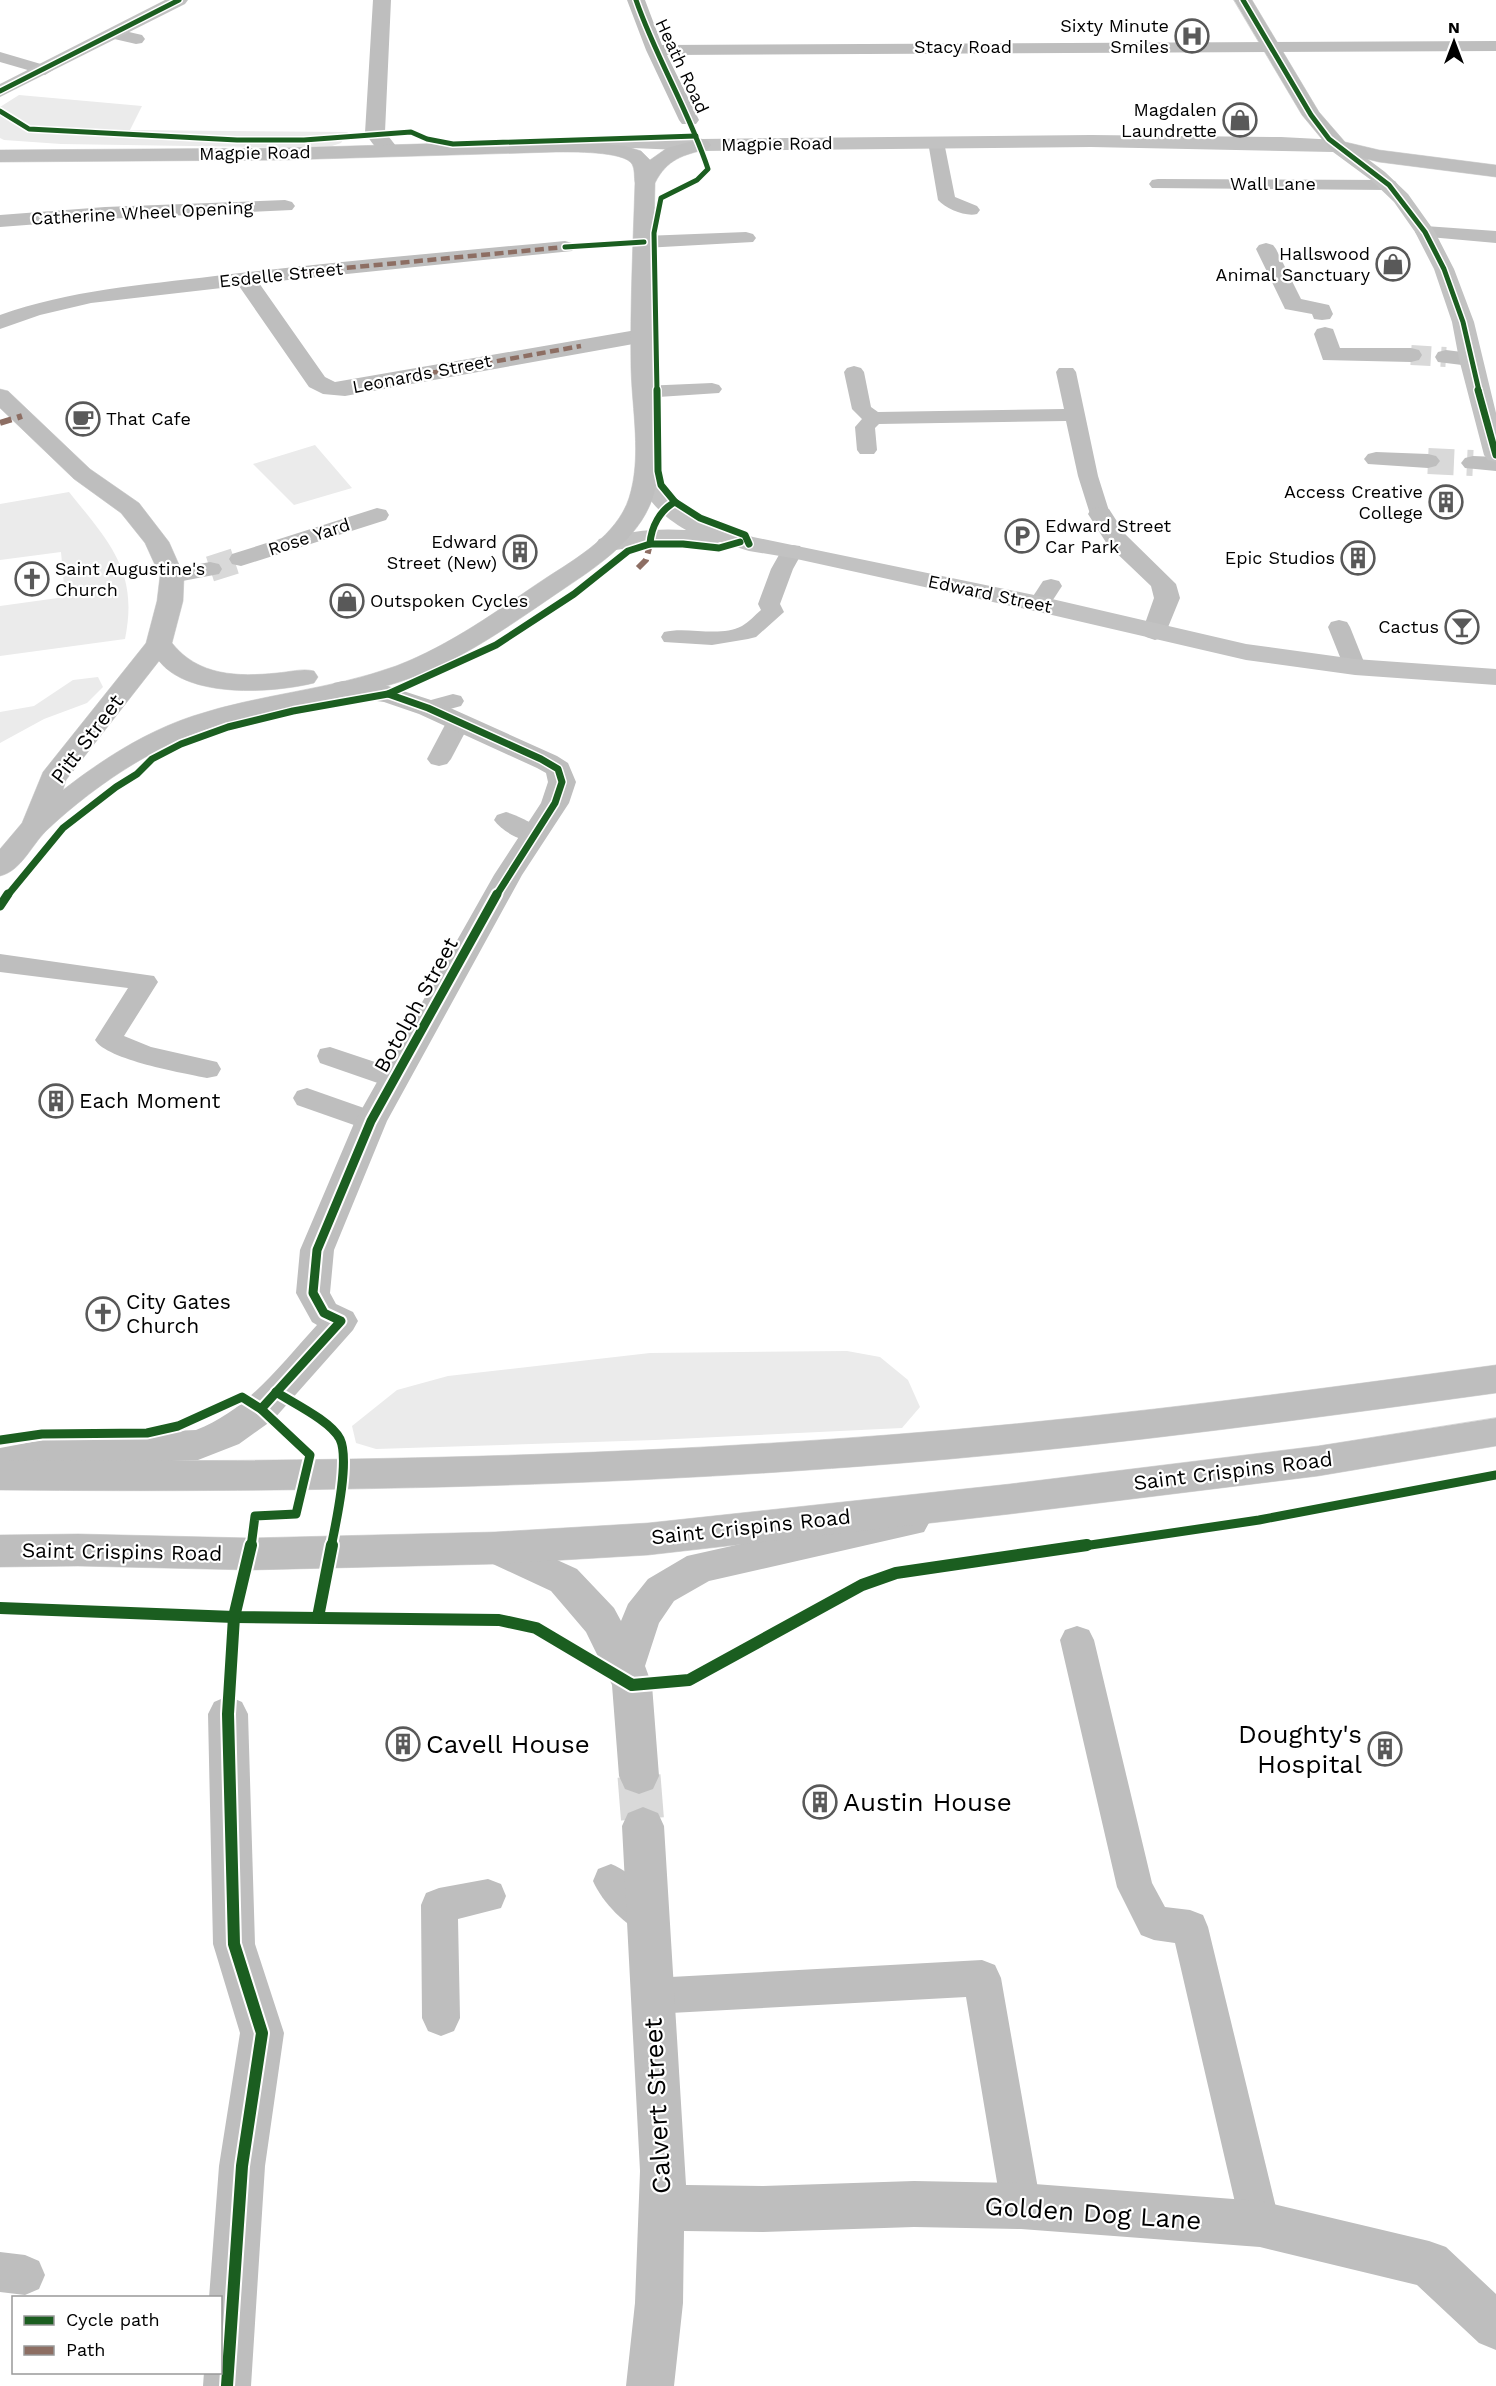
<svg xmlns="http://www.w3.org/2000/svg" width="1496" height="2386" font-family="'Work Sans',sans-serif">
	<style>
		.green { fill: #ebebeb }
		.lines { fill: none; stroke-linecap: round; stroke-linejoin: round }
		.street-tunnel-far2 { stroke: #d9d9d9; stroke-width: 20; stroke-dasharray: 20 10; stroke-linecap: butt }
		.street-tunnel-far1 { stroke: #d9d9d9; stroke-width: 26; stroke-dasharray: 26 13; stroke-linecap: butt }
		.street-tunnel { stroke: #d9d9d9; stroke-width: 43; stroke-dasharray: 43 21; stroke-linecap: butt }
		.primary-casing { stroke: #dbdbdb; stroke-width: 1 }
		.lane { fill: #bebebe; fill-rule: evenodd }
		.street { fill: #bebebe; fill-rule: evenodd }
		.secondary { fill: #c2c2c2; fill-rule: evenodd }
		.primary { fill: #bebebe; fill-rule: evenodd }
		.quiet-far1 { stroke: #8d6e63; stroke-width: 4.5; stroke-dasharray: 9 4.5; stroke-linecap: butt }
		.quiet { stroke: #8d6e63; stroke-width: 6; stroke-dasharray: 12 6; stroke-linecap: butt }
		.cycleway-far3-casing { stroke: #fff; stroke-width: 8 }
		.cycleway-far2-casing { stroke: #fff; stroke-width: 10 }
		.cycleway-far1-casing { stroke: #fff; stroke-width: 13 }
		.cycleway-casing { stroke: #fff; stroke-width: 16 }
		.cycleway-far3 { stroke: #1b5e20; stroke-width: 5 }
		.cycleway-far2 { stroke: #1b5e20; stroke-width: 7 }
		.cycleway-far1 { stroke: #1b5e20; stroke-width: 9 }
		.cycleway { stroke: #1b5e20; stroke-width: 12 }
		.labels { text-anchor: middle; stroke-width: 4.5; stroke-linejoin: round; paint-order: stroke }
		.far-poi-label { font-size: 18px; fill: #000; stroke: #fff; text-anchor: end }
		.far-street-label { font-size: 18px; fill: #000; stroke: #fff }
		.street-label { font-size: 21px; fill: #000; stroke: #fff }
		.poi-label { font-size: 21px; fill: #000; stroke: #fff; text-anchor: start }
		.near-poi-label { font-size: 26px; fill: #000; stroke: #fff; text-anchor: start }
		.near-street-label { font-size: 26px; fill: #000; stroke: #fff }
	</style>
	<rect width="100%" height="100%" fill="#fff"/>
	<!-- green -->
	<g class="green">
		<path d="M 19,95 L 142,106 L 130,130 L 348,132 L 341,143 L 326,148 L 61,144 L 4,140 L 0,138 L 0,107 Z"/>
		<path d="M 315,445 L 352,488 L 294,505 L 253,464 Z"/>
		<path d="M 69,492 C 109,542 139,571 125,639 L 0,656 L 0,606 L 65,597 L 61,552 L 0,560 L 0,504 Z"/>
		<path d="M 98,677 L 103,687 L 87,703 L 44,719 L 0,743 L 0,712 L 34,706 L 73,680 Z"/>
		<path d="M 847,1351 L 880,1357 L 908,1380 L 920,1407 L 902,1428 L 655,1440 L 376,1449 L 356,1443 L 352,1426 L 397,1390 L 448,1376 L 650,1353 Z"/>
	</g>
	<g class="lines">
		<!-- street-tunnel-far2 -->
		<path class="street-tunnel-far2" d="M 1411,355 L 1446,357"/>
		<!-- street-tunnel-far1 -->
		<g class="street-tunnel-far1">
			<path d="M 1428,461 L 1473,463"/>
			<path d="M 210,569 L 241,559"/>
		</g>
		<!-- street-tunnel -->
		<path class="street-tunnel" d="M 639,1776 L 643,1826"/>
		<!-- primary casing -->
		<g class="primary-casing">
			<g id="primary">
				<path d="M 1234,0 L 1252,0 L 1319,112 L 1345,142 L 1379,150 L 1496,165 L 1496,177 L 1379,162 L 1331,150 L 1302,115 Z"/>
				<path d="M 701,139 L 708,141 L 711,145 L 708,149 C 683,155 667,159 655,183 C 654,245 651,307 653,369 C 655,409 663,451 655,490 C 644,535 601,564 565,588 C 516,621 469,656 414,677 C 340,704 260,707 186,737 C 136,758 85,794 46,831 C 31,846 21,871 0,876 L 0,849 L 22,823 L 43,772 L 146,643 L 157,601 L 160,576 L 145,543 L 121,513 L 74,479 L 0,408 L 0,389 L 8,391 L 90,469 L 139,503 L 169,542 L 184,576 L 183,601 L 172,643 C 198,676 238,677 277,673 C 290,672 302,668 314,671 L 318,677 L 314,683 C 273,693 189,699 159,661 L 66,780 L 63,790 C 103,759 145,732 193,716 C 259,694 330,690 396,666 C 451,645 498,610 546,578 C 577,558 617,535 629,498 C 642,457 632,410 631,368 C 630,306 633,244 635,183 C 634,177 635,169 632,164 C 624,151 571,152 556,152 L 283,160 L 0,162 L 0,150 L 283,148 L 556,140 L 625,146 L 641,151 L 650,160 L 667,148 Z"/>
				<path d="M 1496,1365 L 1496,1393 C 1314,1418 1132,1443 950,1459 C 634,1487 316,1493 0,1490 L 0,1460 C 316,1463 634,1457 949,1430 C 1132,1414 1314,1390 1496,1365 Z"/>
				<path d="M 1496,1418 L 1496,1446 L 1318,1476 L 1010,1514 L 648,1555 L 495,1564 L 250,1570 L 78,1566 L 0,1567 L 0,1535 L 78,1534 L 250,1538 L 495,1532 L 648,1523 L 1010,1484 L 1318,1446 Z"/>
			</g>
		</g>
		<!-- lane -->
		<g class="lane">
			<path d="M 0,52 L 51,67 L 53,70 L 45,75 L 0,62 Z"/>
			<path d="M 936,137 L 944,142 L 955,197 L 977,206 L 980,210 L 977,214 C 966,217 946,209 938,200 L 928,142 Z"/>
			<path d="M 1158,179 L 1389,180 L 1395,181 L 1398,185 L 1395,189 L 1389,190 L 1152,188 L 1149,184 L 1152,180 Z"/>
			<path d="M 854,366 L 861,368 L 864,372 L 871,407 L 878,412 L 1064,409 L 1056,372 L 1059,368 L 1073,368 L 1076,372 L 1098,476 L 1110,514 L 1107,518 L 1100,520 L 1093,518 L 1090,514 L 1078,476 L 1066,421 L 879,424 L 875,428 L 877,450 L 874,454 L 860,454 L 857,450 L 855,427 L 862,419 L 852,409 L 844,372 L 847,368 Z"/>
			<path d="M 712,383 L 719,385 L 722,389 L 719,393 L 643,398 L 636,396 L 633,392 L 636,388 L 643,386 Z"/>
			<path d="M 792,545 L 800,546 L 803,551 L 793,569 L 780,604 L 784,612 L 756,637 L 748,639 L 712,645 L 664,642 L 661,637 L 664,632 C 688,626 719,638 742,626 C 749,622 755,615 761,610 L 758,604 L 771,569 L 784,546 Z"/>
			<path d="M 1051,579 L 1059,581 L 1062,586 L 1047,609 L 1039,611 L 1031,609 L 1028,604 L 1043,581 Z"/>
			<path d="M 1339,620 L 1347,622 L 1350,627 L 1366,667 L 1363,672 L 1355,674 L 1347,672 L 1344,667 L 1328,627 L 1331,622 Z"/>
			<path d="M 453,694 L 461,696 L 464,701 L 461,706 L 428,715 L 420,713 L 416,708 L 420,703 Z"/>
			<path d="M 458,716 L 466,718 L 470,723 L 451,759 L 447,764 L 439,766 L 431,764 L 427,759 L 446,723 L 450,718 Z"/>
			<path d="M 506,812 C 519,816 539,825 546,836 L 543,841 C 527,845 503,833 494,820 L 497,815 Z"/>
			<path d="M 0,954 L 154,976 L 158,982 L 124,1036 L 151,1047 L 217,1062 L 221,1069 L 217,1076 L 207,1078 C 183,1073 107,1060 95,1040 L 128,988 L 0,972 Z"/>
			<path d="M 330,1047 L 405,1072 L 409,1079 L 405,1086 L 395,1089 L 320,1063 L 317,1056 L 320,1049 Z"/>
			<path d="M 307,1088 L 381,1114 L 385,1121 L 381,1128 L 371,1131 L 297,1105 L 293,1098 L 297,1091 Z"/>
			<path d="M 1077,1626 L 1089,1630 L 1094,1640 L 1152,1883 L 1165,1907 L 1190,1910 L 1203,1915 L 1208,1927 L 1280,2224 L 1274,2238 L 1260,2244 L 1246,2238 L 1240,2224 L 1175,1943 L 1154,1940 L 1141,1935 L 1117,1887 L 1060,1640 L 1065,1630 Z"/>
			<path d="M 611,1864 C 633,1873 657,1897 666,1918 L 661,1930 L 648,1935 C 626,1927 602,1902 593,1881 L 598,1869 Z"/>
			<path d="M 488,1879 L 501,1884 L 506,1896 L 501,1908 L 458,1919 L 460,2018 L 454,2031 L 441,2036 L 428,2031 L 422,2018 L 421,1905 L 426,1893 L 439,1888 Z"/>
			<path d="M 982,1960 L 995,1965 L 1001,1978 L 1041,2206 L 1035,2220 L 1021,2226 L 1007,2220 L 1001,2206 L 966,1997 L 652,2014 L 639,2009 L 633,1996 L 639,1983 L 652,1978 Z"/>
			<path d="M 0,2252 L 25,2255 L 39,2261 L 45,2275 L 39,2289 L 25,2295 L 0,2292 Z"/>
		</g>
		<!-- street -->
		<g class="street">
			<path d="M 373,0 L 391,0 L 385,132 L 400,151 L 397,155 C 381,159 374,145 365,133 Z"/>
			<path d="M 627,0 L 645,0 L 662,45 L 1496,41 L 1496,51 L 667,55 L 699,120 L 696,124 L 682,124 L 679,120 L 646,50 Z"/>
			<path d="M 116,29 L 142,35 L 145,39 L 142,43 L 136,44 L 110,38 L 107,34 L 110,30 Z"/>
			<path d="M 285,200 L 292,202 L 295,206 L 292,210 L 105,219 L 0,227 L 0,215 L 105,207 Z"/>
			<path d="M 1425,226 L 1496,231 L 1496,243 L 1418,236 L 1415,232 L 1418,228 Z"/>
			<path d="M 746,232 L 753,234 L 756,238 L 753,242 L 644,248 L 637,246 L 634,242 L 637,238 L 644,236 Z"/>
			<path d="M 565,241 L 572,243 L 575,247 L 572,251 L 259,283 L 325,377 L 335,382 L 642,329 L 650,331 L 653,336 L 650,341 L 345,396 L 323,394 L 309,387 L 239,286 L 91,303 L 40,315 L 0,329 L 0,315 C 70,290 142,285 215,276 C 332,262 448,252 565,241 Z"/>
			<path d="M 1266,243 L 1273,245 L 1276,249 L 1301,299 L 1329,305 L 1333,314 L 1330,319 L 1322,320 L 1314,319 L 1312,314 L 1285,309 L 1256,249 L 1259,245 Z"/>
			<path d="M 1325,327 L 1333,329 L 1340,348 L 1411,348 L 1419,350 L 1422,355 L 1419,360 L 1411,362 L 1323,360 L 1314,334 L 1317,329 Z"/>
			<path d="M 1446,350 L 1478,354 L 1481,359 L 1478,364 L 1470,366 L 1438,362 L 1435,357 L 1438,352 Z"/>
			<path d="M 1376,452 L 1428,454 L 1436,456 L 1440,461 L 1436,466 L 1428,468 L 1368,464 L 1364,459 L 1368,454 Z"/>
			<path d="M 1473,456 L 1496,457 L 1496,471 L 1465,468 L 1461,463 L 1465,458 Z"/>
			<path d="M 1100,507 L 1109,509 L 1125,534 L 1176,584 L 1180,598 L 1164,637 L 1155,640 L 1146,637 L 1142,632 L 1154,598 L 1151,586 L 1107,544 L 1088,514 L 1091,509 Z"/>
			<path d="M 377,508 L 386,510 L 389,515 L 386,520 L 241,566 L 232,564 L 229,559 L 232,554 Z"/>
			<path d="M 210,562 L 219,564 L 222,569 L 219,574 L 172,583 L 163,581 L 160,576 L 163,571 Z"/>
			<path d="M 343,681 L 388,686 L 437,702 L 557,756 L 568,763 L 576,782 L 569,803 L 522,875 L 387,1121 L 334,1250 L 330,1293 L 336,1304 L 353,1312 L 358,1321 L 353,1330 L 274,1419 L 239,1444 L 198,1460 L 69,1465 L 0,1478 L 0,1448 L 69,1435 L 196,1430 C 247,1411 281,1364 317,1325 L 312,1322 L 296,1293 L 300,1250 L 355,1121 L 494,875 L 541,803 L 548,782 L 546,773 L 537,768 L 419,714 L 384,702 L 334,695 L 330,689 L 334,683 Z"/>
			<path d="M 911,1506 L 924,1510 L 930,1521 L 924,1532 L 709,1581 L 674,1601 L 659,1623 L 645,1666 L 652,1685 L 659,1776 L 653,1789 L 639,1794 L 625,1789 L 619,1776 L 612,1685 L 586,1632 L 551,1591 L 482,1559 L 476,1548 L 482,1537 L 495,1532 L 577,1569 L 614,1608 L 621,1621 L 628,1604 L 648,1579 L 687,1556 Z"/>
			<path d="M 228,1696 L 242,1702 L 248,1714 L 255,1944 L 284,2033 L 265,2166 L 251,2386 L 203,2386 L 204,2372 L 220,2372 L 220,2298 L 209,2298 L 219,2166 L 240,2033 L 213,1944 L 208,1714 L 214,1702 Z"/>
			<path d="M 643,1807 L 658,1813 L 664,1826 L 686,2185 L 763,2186 L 914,2181 L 1021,2183 L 1260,2201 L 1429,2241 L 1446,2247 L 1496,2294 L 1496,2350 L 1479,2343 L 1417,2285 L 1260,2247 L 1021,2229 L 914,2227 L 763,2232 L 684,2231 L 683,2303 L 674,2386 L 626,2386 L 635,2303 L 640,2171 L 622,1826 L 628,1813 Z"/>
		</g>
		<!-- secondary -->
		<g class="secondary">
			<path d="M 165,0 L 188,0 L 185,4 L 0,97 L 0,84 Z"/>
			<path d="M 1091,135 L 1281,137 L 1338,140 L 1345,142 L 1385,172 L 1408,194 L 1435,232 L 1454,269 L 1474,322 L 1496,413 L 1496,462 L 1488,460 L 1484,455 L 1459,359 L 1452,322 L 1434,269 L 1415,232 L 1394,202 L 1371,180 L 1333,152 L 1091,147 L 701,151 L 633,148 L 556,152 L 549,150 L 546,146 L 549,142 L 556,140 L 633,136 L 701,139 Z"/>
			<path d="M 646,467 L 654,469 C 660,477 663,487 669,494 C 689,520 723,528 753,537 L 1039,596 L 1246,644 L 1355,659 L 1496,669 L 1496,685 L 1355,675 L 1246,660 L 1039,612 L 792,558 L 749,551 L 720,542 L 710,546 L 659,544 L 608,551 L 599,549 L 596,544 L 599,539 C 629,531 656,528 686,530 C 661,516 647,499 634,474 L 638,469 Z"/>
		</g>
		<!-- primary -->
		<use href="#primary" class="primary"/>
		<!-- quiet-far1 -->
		<g class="quiet-far1">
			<path d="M 293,273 L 565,247"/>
			<path d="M 364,385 L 581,346"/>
		</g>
		<!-- quiet -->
		<g class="quiet">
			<path d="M 0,423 L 22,416"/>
			<path d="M 638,568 L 646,560 L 650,544 L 654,544"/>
		</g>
		<!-- cycleway-far3 casing -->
		<g class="cycleway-far3-casing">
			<g id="cycleway-far3">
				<path d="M 636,0 C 656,58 689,111 708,169 L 697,180 L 661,198 L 654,233 L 657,391"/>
				<path d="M 1243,0 L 1311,115 L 1329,139 L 1389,185 L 1425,232 L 1444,269 L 1463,322 L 1479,391"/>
				<path d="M 0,91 L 179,0"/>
				<path d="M 0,111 L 29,129 L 237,140 L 304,140 L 411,132 L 427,139 L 453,144 L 696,136"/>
				<path d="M 565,247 L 644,242"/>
			</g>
		</g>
		<!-- cycleway-far2 casing -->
		<g class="cycleway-far2-casing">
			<g id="cycleway-far2">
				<path d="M 1478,390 L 1496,455"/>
				<path d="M 675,502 L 700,518 L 745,535 L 749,544"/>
				<path d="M 650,544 L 683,544 L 719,548 L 740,542"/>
				<path d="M 388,694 L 428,708 L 541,759 L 558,769 L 562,782 L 555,803 L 496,896"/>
				<path d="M 7,896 L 63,828 L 116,787 L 137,774 L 152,759 L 181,744 L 228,727 L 293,711 L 388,694 L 496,645 L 574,594 L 628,551 L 650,544 C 651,527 660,510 675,502 L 661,485 L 658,471 L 657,390"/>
			</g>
		</g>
		<!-- cycleway-far1 casing -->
		<g class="cycleway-far1-casing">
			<g id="cycleway-far1">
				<path d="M 0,906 L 8,894"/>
				<path d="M 276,1392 C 293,1403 331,1421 340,1439 C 350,1460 336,1523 331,1547"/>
				<path d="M 261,1409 L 341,1321 L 324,1313 L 313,1293 L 317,1250 L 371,1121 L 497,894"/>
				<path d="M 0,1440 L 42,1434 L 147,1433 L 178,1426 L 242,1397 L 261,1409 L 310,1455 L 296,1514 L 255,1516 L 251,1547"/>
				<path d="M 1077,1547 L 1259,1520 L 1496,1475"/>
			</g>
		</g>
		<!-- cycleway casing -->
		<g class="cycleway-casing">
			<g id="cycleway">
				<path d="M 0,1608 L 234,1617 L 499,1620 L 536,1628 L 632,1685 L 689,1680 L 862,1585 L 896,1573 L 1087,1545"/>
				<path d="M 318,1617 L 332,1545"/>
				<path d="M 227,2386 L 242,2166 L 262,2033 L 234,1944 L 228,1714 L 234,1617 L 251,1545"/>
			</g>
		</g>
		<!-- cycleway-far3 -->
		<use href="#cycleway-far3" class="cycleway-far3"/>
		<!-- cycleway-far2 -->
		<use href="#cycleway-far2" class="cycleway-far2"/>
		<!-- cycleway-far1 -->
		<use href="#cycleway-far1" class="cycleway-far1"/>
		<!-- cycleway -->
		<use href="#cycleway" class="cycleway"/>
	</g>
	<!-- icons -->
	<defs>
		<g id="hospital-ring" transform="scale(1.725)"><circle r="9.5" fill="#fff" stroke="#595959" stroke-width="1.5"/><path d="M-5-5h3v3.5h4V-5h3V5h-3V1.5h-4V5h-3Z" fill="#595959"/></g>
		<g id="shop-ring" transform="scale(1.725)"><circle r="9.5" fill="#fff" stroke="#595959" stroke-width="1.5"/><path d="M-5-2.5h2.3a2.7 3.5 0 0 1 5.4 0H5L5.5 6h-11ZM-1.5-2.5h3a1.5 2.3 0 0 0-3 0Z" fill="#595959"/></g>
		<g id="cafe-ring" transform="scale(1.725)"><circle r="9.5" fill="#fff" stroke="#595959" stroke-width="1.5"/><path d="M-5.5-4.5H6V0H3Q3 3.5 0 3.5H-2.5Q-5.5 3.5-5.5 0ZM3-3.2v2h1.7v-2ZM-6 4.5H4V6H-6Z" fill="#595959"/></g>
		<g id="building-ring" transform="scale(1.725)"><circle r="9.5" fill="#fff" stroke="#595959" stroke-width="1.5"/><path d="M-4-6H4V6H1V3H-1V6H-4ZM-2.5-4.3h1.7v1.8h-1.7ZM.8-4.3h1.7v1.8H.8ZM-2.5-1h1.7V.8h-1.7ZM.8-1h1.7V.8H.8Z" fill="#595959"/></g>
		<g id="parking-ring" transform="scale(1.725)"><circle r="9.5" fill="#fff" stroke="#595959" stroke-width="1.5"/><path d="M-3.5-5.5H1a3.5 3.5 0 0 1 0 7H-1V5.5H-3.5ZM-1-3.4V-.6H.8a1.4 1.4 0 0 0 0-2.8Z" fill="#595959"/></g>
		<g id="church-ring" transform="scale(1.725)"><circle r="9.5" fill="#fff" stroke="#595959" stroke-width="1.5"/><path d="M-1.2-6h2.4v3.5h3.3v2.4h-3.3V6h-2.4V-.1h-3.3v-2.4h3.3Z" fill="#595959"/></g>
		<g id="bar-ring" transform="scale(1.725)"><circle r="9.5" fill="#fff" stroke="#595959" stroke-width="1.5"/><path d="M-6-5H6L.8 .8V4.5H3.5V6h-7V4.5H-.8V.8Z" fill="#595959"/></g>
	</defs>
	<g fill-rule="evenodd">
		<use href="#hospital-ring" x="1192" y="36"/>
		<use href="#shop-ring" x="1240" y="120"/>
		<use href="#shop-ring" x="1393" y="264"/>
		<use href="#cafe-ring" x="83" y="419"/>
		<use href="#building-ring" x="1446" y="502"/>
		<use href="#parking-ring" x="1022" y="536"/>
		<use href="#building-ring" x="520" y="552"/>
		<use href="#building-ring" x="1358" y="558"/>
		<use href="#church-ring" x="32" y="579"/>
		<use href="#shop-ring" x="347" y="601"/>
		<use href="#bar-ring" x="1462" y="627"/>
		<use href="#building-ring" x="56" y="1101"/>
		<use href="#church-ring" x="103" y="1314"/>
		<use href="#building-ring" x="403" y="1744"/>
		<use href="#building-ring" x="1385" y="1749"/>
		<use href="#building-ring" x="820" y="1802"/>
	</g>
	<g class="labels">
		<!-- far-poi labels -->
		<g class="far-poi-label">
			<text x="1169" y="32">Sixty Minute<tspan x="1169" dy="21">Smiles</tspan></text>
			<text x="1217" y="116">Magdalen<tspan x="1217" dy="21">Laundrette</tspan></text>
			<text x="1370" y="260">Hallswood<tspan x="1370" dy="21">Animal Sanctuary</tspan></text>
			<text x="106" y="425" text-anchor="start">That Cafe</text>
			<text x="1423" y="498">Access Creative<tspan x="1423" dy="21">College</tspan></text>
			<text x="1045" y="532" text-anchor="start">Edward Street<tspan x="1045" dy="21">Car Park</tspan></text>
			<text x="497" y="548">Edward<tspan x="497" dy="21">Street (New)</tspan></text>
			<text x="1335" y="564">Epic Studios</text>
			<text x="55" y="575" text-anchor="start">Saint Augustine's<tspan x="55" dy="21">Church</tspan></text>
			<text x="370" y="607" text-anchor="start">Outspoken Cycles</text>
			<text x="1439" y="633">Cactus</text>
		</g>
		<!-- far-street labels -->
		<g class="far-street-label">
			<text x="963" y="53">Stacy Road</text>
			<text transform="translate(682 66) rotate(65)" y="6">Heath Road</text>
			<text transform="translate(777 144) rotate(-1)" y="6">Magpie Road</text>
			<text transform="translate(255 153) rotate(-1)" y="6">Magpie Road</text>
			<text x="1273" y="190">Wall Lane</text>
			<text transform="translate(142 213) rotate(-3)" y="6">Catherine Wheel Opening</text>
			<text transform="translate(281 275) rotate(-6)" y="6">Esdelle Street</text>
			<text transform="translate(422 374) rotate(-11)" y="6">Leonards Street</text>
			<text transform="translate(309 537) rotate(-18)" y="6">Rose Yard</text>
			<text transform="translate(990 594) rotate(12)" y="6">Edward Street</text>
		</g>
		<!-- street labels -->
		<g class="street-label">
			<text transform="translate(87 739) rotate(-53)" y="7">Pitt Street</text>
			<text transform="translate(416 1005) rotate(-61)" y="7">Botolph Street</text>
			<text transform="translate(1233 1471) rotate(-7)" y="7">Saint Crispins Road</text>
			<text transform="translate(751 1527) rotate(-6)" y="7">Saint Crispins Road</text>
			<text transform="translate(122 1552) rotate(1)" y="7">Saint Crispins Road</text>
		</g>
		<!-- poi labels -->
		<g class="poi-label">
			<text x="79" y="1108">Each Moment</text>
			<text x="126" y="1309">City Gates<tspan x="126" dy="24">Church</tspan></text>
		</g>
		<!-- near-poi labels -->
		<g class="near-poi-label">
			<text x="1362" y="1743" text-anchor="end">Doughty's<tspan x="1362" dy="30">Hospital</tspan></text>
			<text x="426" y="1753">Cavell House</text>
			<text x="843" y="1811">Austin House</text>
		</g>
		<!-- near-street labels -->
		<g class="near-street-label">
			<text transform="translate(657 2106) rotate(-93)" y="9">Calvert Street</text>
			<text transform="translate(1093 2213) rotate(4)" y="9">Golden Dog Lane</text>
		</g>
	</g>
	<!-- legend -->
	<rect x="12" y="2296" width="210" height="78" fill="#ffffff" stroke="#999999" stroke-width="1.5"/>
	<rect x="24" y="2316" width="30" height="9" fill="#1b5e20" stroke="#999999" stroke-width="1.5"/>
	<text x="66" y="2326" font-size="18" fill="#000000">Cycle path</text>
	<rect x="24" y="2346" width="30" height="9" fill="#8d6e63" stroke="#999999" stroke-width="1.5"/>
	<text x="66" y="2356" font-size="18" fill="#000000">Path</text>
	<!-- north arrow -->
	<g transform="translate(1454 42)" stroke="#ffffff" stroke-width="4.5" paint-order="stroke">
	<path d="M0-4.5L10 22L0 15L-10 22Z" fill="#000000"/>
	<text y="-9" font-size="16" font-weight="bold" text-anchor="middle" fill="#000000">N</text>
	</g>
</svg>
